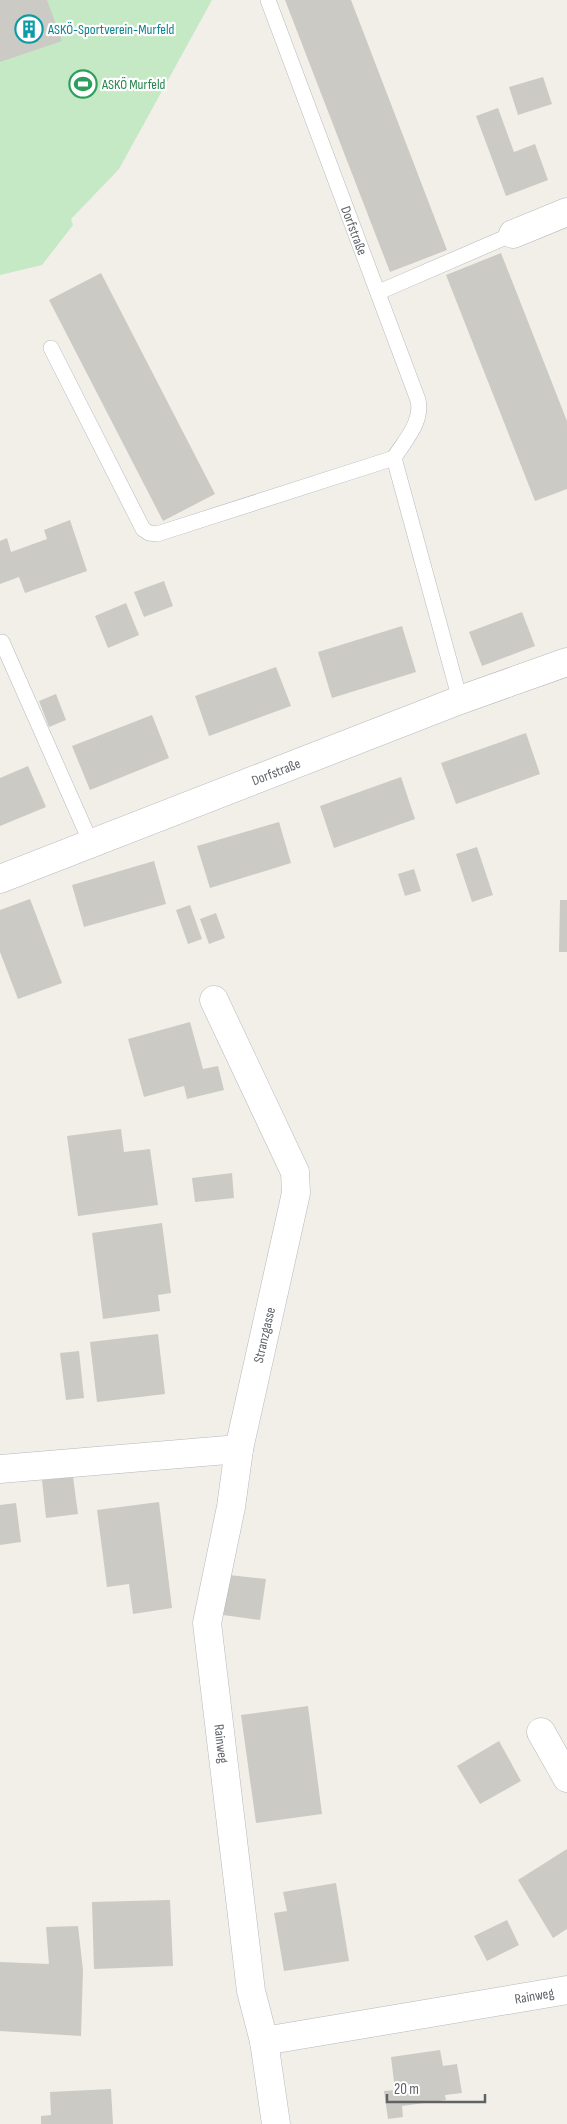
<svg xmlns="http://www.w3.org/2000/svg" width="567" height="2124" font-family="'Sofia Sans Condensed',sans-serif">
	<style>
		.green { fill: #c5e8c5 }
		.building { fill: #cccac5 }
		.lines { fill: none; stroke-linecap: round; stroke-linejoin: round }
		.service-casing { stroke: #b5b8bc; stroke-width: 16 }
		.minor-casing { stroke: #b5b8bc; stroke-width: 29 }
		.service { stroke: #fff; stroke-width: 15 }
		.minor { stroke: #fff; stroke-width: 28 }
		.labels { text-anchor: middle; stroke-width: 4.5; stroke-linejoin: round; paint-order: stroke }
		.culture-label { font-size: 14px; fill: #0d838f; stroke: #fff; text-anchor: start }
		.leisure-label { font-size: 14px; fill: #27864d; stroke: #fff; text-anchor: start }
		.street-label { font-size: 14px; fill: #5f6368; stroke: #fff }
	</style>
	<rect width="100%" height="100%" fill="#f1efe8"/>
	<!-- green -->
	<path class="green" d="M 0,0 L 212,0 L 119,169 L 71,219 L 73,225 L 42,265 L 0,275 Z"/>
	<!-- building -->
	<g class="building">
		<path d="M 0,0 L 47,0 L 62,41 L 0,62 Z"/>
		<path d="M 285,0 L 351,0 L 447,250 L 390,272 Z"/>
		<path d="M 543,77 L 552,104 L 518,115 L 509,87 Z"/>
		<path d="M 498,108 L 514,152 L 535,144 L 548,180 L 506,196 L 476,116 Z"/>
		<path d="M 501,253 L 567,421 L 567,489 L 535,501 L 446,275 Z"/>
		<path d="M 101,273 L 215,494 L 163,521 L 49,300 Z"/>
		<path d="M 70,520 L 87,571 L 25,593 L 19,577 L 0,584 L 0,541 L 7,538 L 11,552 L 47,539 L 44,530 Z"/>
		<path d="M 164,581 L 173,606 L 144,617 L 134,592 Z"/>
		<path d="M 126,603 L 139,635 L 108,648 L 95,616 Z"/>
		<path d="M 522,612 L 535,646 L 482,666 L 469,632 Z"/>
		<path d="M 402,626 L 416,672 L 332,698 L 318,652 Z"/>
		<path d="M 276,667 L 291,706 L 209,736 L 195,696 Z"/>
		<path d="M 56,694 L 66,720 L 49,727 L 39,701 Z"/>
		<path d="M 152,715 L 169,758 L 90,790 L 72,746 Z"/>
		<path d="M 526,733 L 540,774 L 456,804 L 441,763 Z"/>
		<path d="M 28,766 L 46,807 L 0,826 L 0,778 Z"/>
		<path d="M 401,777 L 415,819 L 334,848 L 320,806 Z"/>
		<path d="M 279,822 L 291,863 L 210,888 L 197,846 Z"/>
		<path d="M 477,847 L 493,895 L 472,902 L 456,854 Z"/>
		<path d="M 154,861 L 166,904 L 84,927 L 72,885 Z"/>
		<path d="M 414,869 L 421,891 L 405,896 L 398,874 Z"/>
		<path d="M 30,899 L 62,983 L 18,999 L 0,952 L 0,910 Z"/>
		<path d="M 560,900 L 567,900 L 567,952 L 559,952 Z"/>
		<path d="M 190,905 L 202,939 L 188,944 L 176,910 Z"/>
		<path d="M 216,913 L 225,938 L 209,944 L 200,919 Z"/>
		<path d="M 190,1022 L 203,1069 L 218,1066 L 224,1090 L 187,1099 L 184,1086 L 144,1097 L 128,1039 Z"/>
		<path d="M 121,1129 L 124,1152 L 150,1149 L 158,1205 L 78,1216 L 67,1136 Z"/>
		<path d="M 232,1173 L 234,1198 L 195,1202 L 192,1178 Z"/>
		<path d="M 162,1223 L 171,1293 L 158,1295 L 160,1311 L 103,1319 L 92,1233 Z"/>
		<path d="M 158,1334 L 165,1394 L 97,1402 L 90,1342 Z"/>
		<path d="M 79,1351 L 84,1398 L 66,1400 L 60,1353 Z"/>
		<path d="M 73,1477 L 78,1514 L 46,1518 L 42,1480 Z"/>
		<path d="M 159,1502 L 172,1608 L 133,1614 L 129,1584 L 107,1587 L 97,1510 Z"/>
		<path d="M 16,1503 L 21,1542 L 0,1545 L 0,1505 Z"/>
		<path d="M 229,1575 L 266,1579 L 260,1620 L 223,1615 Z"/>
		<path d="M 308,1706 L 322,1814 L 256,1823 L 241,1715 Z"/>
		<path d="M 499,1741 L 521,1781 L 480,1804 L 457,1766 Z"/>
		<path d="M 567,1849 L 567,1929 L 553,1938 L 518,1880 Z"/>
		<path d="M 336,1883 L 349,1961 L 284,1971 L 274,1913 L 287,1911 L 283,1892 Z"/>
		<path d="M 170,1900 L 173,1966 L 94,1969 L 92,1902 Z"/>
		<path d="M 507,1920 L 519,1945 L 487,1961 L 474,1936 Z"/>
		<path d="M 78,1926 L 83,1970 L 81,2036 L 0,2031 L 0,1962 L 49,1964 L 46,1927 Z"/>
		<path d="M 440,2050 L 443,2066 L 457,2064 L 462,2093 L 445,2095 L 446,2100 L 402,2106 L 403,2117 L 388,2119 L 384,2091 L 395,2090 L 391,2057 Z"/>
		<path d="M 111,2089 L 113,2124 L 41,2124 L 41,2116 L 51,2115 L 50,2092 Z"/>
	</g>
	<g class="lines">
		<!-- service casing -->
		<g class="service-casing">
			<g id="service">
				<path id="s1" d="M 268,0 L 418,400 C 423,422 405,440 394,458 L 460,700"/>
				<path d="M 379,292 L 513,234"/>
				<path d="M 51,348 L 143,529 L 149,533 L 157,534 L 394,458"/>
				<path d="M 2,642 L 91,843"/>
			</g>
		</g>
		<!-- minor casing -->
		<g class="minor-casing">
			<g id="minor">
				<path d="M 513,234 L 567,212"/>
				<path id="s2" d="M 0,879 L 460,700 L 567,662"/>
				<path id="s3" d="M 214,1000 L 295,1172 L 296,1193 L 239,1449 L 231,1507 L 207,1623 L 251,1991 L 264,2041 L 276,2124"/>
				<path d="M 0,1469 L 239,1449"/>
				<path d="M 541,1732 L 567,1778"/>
				<path id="s4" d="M 264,2041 L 567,1990"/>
			</g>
		</g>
		<!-- service -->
		<use href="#service" class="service"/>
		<!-- minor -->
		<use href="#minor" class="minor"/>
	</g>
	<!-- icons -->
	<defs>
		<g id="building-ring" transform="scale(1.4375)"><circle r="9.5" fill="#fff" stroke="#0f9aa8" stroke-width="1.5"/><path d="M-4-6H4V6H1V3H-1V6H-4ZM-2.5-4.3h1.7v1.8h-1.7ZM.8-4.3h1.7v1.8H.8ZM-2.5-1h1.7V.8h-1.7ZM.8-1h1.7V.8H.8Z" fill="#0f9aa8"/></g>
		<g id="stadium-ring" transform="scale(1.4375)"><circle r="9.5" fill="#fff" stroke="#2e9e5b" stroke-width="1.5"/><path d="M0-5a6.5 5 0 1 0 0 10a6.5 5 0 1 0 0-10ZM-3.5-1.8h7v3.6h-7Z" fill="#2e9e5b"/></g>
	</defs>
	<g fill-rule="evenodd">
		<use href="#building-ring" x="29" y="29"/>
		<use href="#stadium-ring" x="83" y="84"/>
	</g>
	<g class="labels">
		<!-- culture labels -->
		<g class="culture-label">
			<text x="48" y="34">ASKÖ-Sportverein-Murfeld</text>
		</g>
		<!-- leisure labels -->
		<g class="leisure-label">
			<text x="102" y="89">ASKÖ Murfeld</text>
		</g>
		<!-- street labels -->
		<g class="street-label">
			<text dy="5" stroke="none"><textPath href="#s1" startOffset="246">Dorfstraße</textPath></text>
			<text dy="5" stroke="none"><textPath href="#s2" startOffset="296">Dorfstraße</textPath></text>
			<text transform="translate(264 1335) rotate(-77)" y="5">Stranzgasse</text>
			<text dy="5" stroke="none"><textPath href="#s3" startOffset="772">Rainweg</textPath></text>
			<text dy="5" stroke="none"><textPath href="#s4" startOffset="274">Rainweg</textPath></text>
		</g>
	</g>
	<!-- scale -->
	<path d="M387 2094v8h98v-8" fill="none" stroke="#5f6368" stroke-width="2.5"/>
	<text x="394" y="2094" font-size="15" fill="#5f6368" stroke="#ffffff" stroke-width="4" paint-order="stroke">20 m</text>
</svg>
